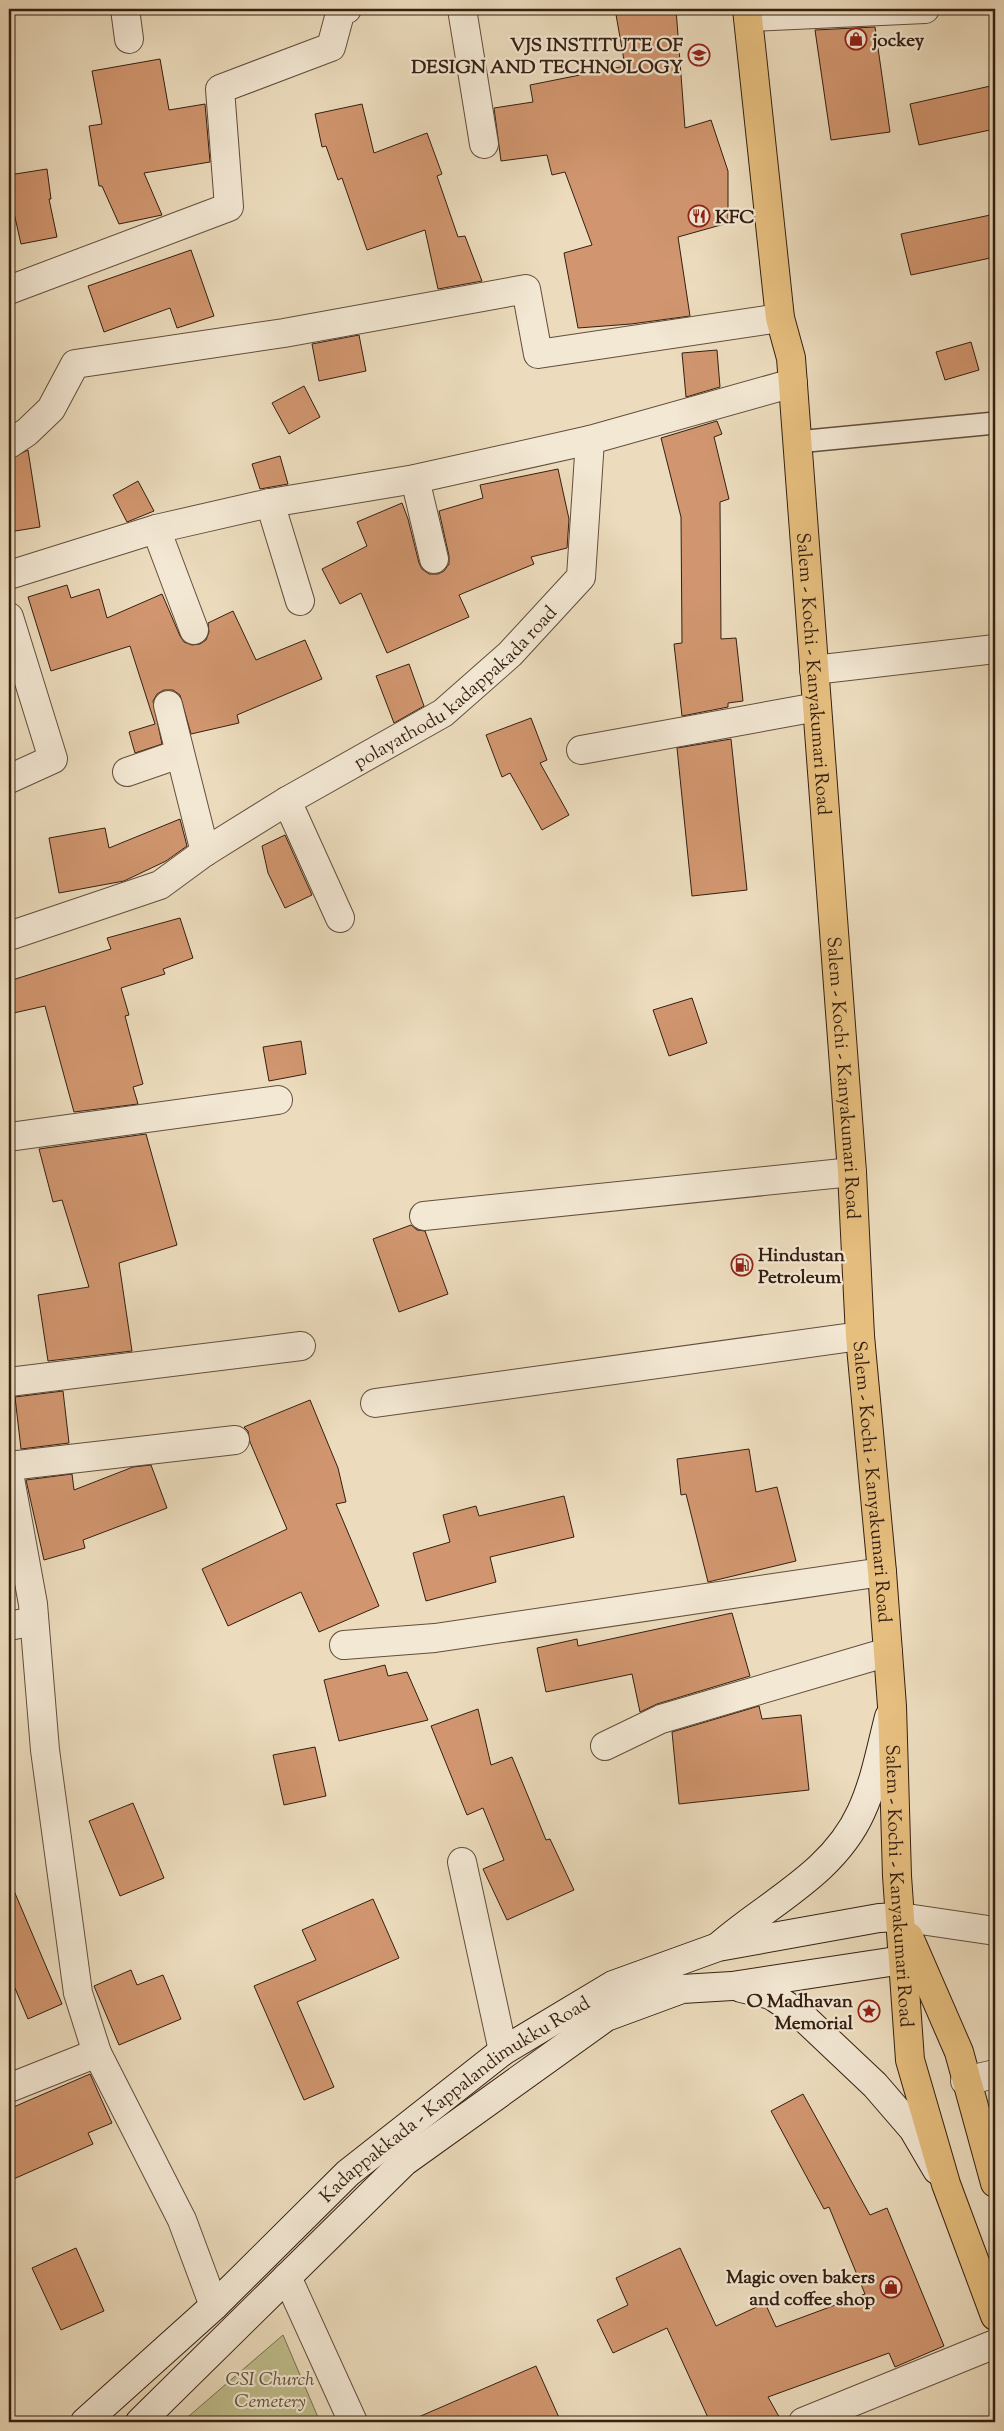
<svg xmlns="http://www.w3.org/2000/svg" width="1004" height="2431" font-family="'Sorts Mill Goudy',serif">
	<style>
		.green { fill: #bfbe8c; stroke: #7a6e4e }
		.building { fill: #d1966f; stroke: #351f11 }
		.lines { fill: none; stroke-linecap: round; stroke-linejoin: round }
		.lane-casing { stroke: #634e3c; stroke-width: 24 }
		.street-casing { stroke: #634e3c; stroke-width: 30 }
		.secondary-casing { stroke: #351f11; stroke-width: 30 }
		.primary-casing { stroke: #351f11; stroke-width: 30 }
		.lane { stroke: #f3e8d4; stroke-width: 21 }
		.street { stroke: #f3e8d4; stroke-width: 28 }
		.secondary { stroke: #f3e8d4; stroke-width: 28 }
		.primary { stroke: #e6be7e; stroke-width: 28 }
		.labels { text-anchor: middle; stroke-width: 4.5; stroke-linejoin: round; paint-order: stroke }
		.poi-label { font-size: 19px; font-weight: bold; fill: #351f11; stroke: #f3e8d4; text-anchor: start }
		.street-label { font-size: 19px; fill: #351f11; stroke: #f3e8d4 }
		.park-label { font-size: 19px; font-style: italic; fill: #5e4f36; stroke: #f3e8d4 }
	</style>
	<rect width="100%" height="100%" fill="#ecdcbd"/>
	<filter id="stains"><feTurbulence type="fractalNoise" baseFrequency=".004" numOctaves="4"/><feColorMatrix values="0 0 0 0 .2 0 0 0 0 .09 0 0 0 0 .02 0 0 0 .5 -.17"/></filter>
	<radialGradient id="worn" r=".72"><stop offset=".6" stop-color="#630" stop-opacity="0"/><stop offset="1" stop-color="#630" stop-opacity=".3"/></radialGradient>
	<!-- green -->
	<path class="green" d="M 283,2335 L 320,2422 L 182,2422 Z"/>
	<!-- building -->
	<g class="building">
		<path d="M 615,9 L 676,9 L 685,128 L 711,120 L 728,171 L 728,223 L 678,237 L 690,316 L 631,324 L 578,328 L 564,253 L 592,245 L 565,172 L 552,175 L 547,155 L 501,161 L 494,108 L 533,102 L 530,85 L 625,66 Z"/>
		<path d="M 875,27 L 890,132 L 831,140 L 815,30 Z"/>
		<path d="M 160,59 L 169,110 L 205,104 L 210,162 L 144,173 L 162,215 L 119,224 L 102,186 L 99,186 L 89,126 L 102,124 L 92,71 Z"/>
		<path d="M 995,85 L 995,129 L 919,145 L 910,104 Z"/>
		<path d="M 362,104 L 374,153 L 427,133 L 442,174 L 437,176 L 458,237 L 465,236 L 482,281 L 438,289 L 425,230 L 367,250 L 342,178 L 338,180 L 326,146 L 322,147 L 315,114 Z"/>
		<path d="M 47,169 L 51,199 L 49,199 L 57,237 L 21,244 L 12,204 L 9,205 L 9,175 Z"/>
		<path d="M 995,214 L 995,257 L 911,275 L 901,234 Z"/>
		<path d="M 191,250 L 214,316 L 177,328 L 170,308 L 104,332 L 88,286 Z"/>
		<path d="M 359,335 L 366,371 L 319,381 L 312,344 Z"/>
		<path d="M 971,342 L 979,370 L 945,380 L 936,352 Z"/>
		<path d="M 717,350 L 720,387 L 686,397 L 682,353 Z"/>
		<path d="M 304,386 L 320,417 L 289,434 L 272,403 Z"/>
		<path d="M 717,421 L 722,434 L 714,437 L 729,499 L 720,502 L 721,639 L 736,638 L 743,701 L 728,703 L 728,707 L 682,716 L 674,644 L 682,643 L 681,517 L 661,438 Z"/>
		<path d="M 28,450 L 40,527 L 9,532 L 9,459 Z"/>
		<path d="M 280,456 L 288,484 L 260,489 L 252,464 Z"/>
		<path d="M 558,469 L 569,519 L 567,548 L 531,557 L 534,564 L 459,595 L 469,617 L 387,653 L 361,593 L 340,604 L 322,569 L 367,546 L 357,522 L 402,503 L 408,519 L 419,563 L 422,569 L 429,574 L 438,574 L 444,571 L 449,564 L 449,556 L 439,511 L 483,498 L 480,485 Z"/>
		<path d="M 138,481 L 154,511 L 127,522 L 113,495 Z"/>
		<path d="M 67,585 L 71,598 L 99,589 L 107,618 L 162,594 L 180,636 L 184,642 L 192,645 L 200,644 L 206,640 L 209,632 L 208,623 L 233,611 L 256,660 L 305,640 L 322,679 L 237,715 L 239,723 L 191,734 L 180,695 L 173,690 L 164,690 L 157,694 L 153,701 L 162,744 L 135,753 L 129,732 L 155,724 L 130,646 L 51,671 L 28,597 Z"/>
		<path d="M 409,664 L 424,706 L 394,723 L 376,676 Z"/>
		<path d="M 531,718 L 547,760 L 540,763 L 569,815 L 542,830 L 510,773 L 502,777 L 486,735 Z"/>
		<path d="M 731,739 L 747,890 L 692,896 L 677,748 Z"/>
		<path d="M 180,819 L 187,846 L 166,861 L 124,881 L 59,893 L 49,838 L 105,828 L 109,848 Z"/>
		<path d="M 285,835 L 312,895 L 285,908 L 268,873 L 262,846 Z"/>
		<path d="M 180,918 L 193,958 L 163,969 L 165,974 L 121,988 L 129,1015 L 125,1016 L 143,1084 L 133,1087 L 138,1104 L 74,1112 L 45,1006 L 9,1014 L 9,981 L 111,949 L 107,938 Z"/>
		<path d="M 692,998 L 707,1043 L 669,1056 L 653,1010 Z"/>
		<path d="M 301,1041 L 306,1074 L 269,1081 L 263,1047 Z"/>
		<path d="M 146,1134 L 177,1245 L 119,1263 L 132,1351 L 48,1361 L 38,1295 L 89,1287 L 62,1200 L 53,1202 L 39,1149 Z"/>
		<path d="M 411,1225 L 417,1230 L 425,1231 L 448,1294 L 399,1312 L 373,1239 Z"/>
		<path d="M 63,1391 L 69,1443 L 21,1449 L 15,1397 Z"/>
		<path d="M 310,1400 L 338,1468 L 346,1502 L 336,1504 L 379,1606 L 319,1632 L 301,1592 L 228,1626 L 202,1569 L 287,1529 L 250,1442 L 248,1431 L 244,1427 Z"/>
		<path d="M 749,1449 L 756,1492 L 777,1487 L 796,1561 L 708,1582 L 686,1494 L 681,1495 L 677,1459 Z"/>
		<path d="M 151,1465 L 167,1508 L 83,1540 L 85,1548 L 44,1560 L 26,1480 L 72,1474 L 74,1490 L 133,1467 Z"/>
		<path d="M 564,1496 L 574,1537 L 490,1557 L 496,1582 L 426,1601 L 413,1553 L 450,1542 L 443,1515 L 476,1506 L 479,1516 Z"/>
		<path d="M 732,1613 L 750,1676 L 657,1704 L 640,1712 L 632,1674 L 546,1692 L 537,1648 L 577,1639 L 578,1646 Z"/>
		<path d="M 385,1665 L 388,1676 L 407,1672 L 428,1720 L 339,1741 L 324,1680 Z"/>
		<path d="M 759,1706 L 762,1719 L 801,1715 L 809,1790 L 679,1804 L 672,1732 Z"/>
		<path d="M 478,1709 L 491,1765 L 512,1757 L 546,1840 L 550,1839 L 574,1890 L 507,1920 L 483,1869 L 504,1860 L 483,1808 L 467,1815 L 431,1726 Z"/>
		<path d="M 315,1747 L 326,1796 L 284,1805 L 273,1755 Z"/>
		<path d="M 133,1803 L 164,1878 L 120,1896 L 89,1821 Z"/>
		<path d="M 9,1879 L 62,2004 L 28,2019 L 9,1974 Z"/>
		<path d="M 373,1899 L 399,1958 L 297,2002 L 334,2087 L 304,2100 L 254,1986 L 316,1960 L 302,1930 Z"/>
		<path d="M 131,1970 L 137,1985 L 163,1975 L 181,2019 L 119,2045 L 94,1986 Z"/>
		<path d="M 90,2074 L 112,2123 L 88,2133 L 93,2144 L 9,2181 L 9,2109 Z"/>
		<path d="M 803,2094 L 870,2215 L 887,2208 L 944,2346 L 895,2367 L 889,2353 L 768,2397 L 782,2422 L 710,2422 L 667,2328 L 613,2353 L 597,2320 L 628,2305 L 616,2278 L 680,2248 L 716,2326 L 765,2303 L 776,2327 L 865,2294 L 829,2207 L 824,2209 L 771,2111 Z"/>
		<path d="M 76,2248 L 104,2311 L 61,2330 L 32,2268 Z"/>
		<path d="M 536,2366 L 561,2422 L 407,2422 Z"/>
	</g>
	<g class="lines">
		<!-- lane casing -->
		<g class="lane-casing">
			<path id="lane" d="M 797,442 L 995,423"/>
		</g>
		<!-- street casing -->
		<g class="street-casing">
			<g id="street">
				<path d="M 125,9 L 129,39"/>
				<path d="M 462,9 L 484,144"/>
				<path d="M 748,17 L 925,9"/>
				<path d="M 9,290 L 229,207 L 220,89 L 331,47 L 341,10 L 347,9"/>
				<path d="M 9,444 L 27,432 L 51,409 L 75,364 L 284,333 L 526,289 L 538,354 L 780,318"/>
				<path d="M 415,479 L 434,559"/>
				<path d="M 270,503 L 300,601"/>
				<path d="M 156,529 L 194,630"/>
				<path d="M 9,575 L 156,529 L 270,503 L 415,479 L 590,440"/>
				<path d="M 9,617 L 53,759 L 9,779"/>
				<path d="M 814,670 L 995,649"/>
				<path d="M 168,705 L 205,852"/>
				<path d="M 581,750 L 817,707"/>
				<path d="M 127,772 L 179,754"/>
				<path d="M 287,801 L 340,918"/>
				<path id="s1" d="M 9,936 L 160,885 L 205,852 L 287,801 L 443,713 L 510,654 L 581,577 L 590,440 L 793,383"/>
				<path d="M 9,1137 L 278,1100"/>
				<path d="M 424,1216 L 852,1172"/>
				<path d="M 9,1382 L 301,1346"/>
				<path d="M 375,1403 L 860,1336"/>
				<path d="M 9,1466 L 235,1440"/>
				<path d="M 9,1473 L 33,1604 L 45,1750 L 78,1993 L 97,2053 L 182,2220 L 214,2306"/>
				<path d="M 9,1626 L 34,1621"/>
				<path d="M 344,1645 L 435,1638 L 882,1572"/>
				<path d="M 605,1746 L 661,1719 L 888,1652"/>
				<path d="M 462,1862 L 503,2051"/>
				<path d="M 900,1917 L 995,1931"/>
				<path d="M 965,2081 L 995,2074"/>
				<path d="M 9,2088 L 97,2053"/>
				<path d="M 287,2277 L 353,2422"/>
				<path d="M 803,2422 L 995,2344"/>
			</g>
		</g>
		<!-- secondary casing -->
		<g class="secondary-casing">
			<g id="secondary">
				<path d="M 719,1946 C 768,1903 833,1874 861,1812 C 875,1782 881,1748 889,1717"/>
				<path d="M 741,1988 L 771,1995 L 802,2016 L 875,2085 L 913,2129 L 937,2170"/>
				<path id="s2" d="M 85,2422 L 214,2306 L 348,2173 L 503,2051 L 613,1985 L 718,1947 L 879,1918 L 900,1917"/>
				<path d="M 140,2422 L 404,2162 L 606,2017 L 682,1989 L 732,1986 L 903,1960"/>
			</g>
		</g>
		<!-- primary casing -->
		<g class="primary-casing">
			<g id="primary">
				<path id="s3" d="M 747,9 L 780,318 L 791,358 L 852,1172 L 860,1336 L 882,1572 L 892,1706 L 897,1876 L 910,2060 L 946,2184 L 995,2316"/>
				<path d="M 909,1937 L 959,2052 L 995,2183"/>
			</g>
		</g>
		<!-- lane -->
		<use href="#lane" class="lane"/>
		<!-- street -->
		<use href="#street" class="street"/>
		<!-- secondary -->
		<use href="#secondary" class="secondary"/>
		<!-- primary -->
		<use href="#primary" class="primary"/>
	</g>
	<!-- icons -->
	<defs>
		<g id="shop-ring" transform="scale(1.125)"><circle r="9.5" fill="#f3e8d4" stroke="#8f2418" stroke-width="1.5"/><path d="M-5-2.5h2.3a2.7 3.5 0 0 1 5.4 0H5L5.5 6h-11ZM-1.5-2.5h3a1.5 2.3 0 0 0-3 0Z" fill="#8f2418"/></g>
		<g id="school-ring" transform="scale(1.125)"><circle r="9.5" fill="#f3e8d4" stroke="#8f2418" stroke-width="1.5"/><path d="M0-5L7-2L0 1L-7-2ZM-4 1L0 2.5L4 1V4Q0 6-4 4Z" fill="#8f2418"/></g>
		<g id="restaurant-ring" transform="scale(1.125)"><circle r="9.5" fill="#f3e8d4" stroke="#8f2418" stroke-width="1.5"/><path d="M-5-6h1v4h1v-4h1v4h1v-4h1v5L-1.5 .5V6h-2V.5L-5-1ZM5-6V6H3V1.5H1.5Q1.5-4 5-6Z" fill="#8f2418"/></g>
		<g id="fuel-ring" transform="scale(1.125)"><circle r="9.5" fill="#f3e8d4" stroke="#8f2418" stroke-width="1.5"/><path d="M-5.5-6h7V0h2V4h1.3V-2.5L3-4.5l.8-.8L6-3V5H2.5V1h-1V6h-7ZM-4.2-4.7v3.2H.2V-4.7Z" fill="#8f2418"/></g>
		<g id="sight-ring" transform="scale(1.125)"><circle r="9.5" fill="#f3e8d4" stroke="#8f2418" stroke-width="1.5"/><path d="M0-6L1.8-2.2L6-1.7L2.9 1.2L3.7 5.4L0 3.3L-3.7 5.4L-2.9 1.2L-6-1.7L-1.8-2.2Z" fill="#8f2418"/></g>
	</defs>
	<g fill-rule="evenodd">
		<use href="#shop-ring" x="856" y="39"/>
		<use href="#school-ring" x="699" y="55"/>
		<use href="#restaurant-ring" x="699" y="216"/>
		<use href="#fuel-ring" x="742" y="1265"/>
		<use href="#sight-ring" x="869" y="2011"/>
		<use href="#shop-ring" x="891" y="2287"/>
	</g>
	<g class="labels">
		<!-- poi labels -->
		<g class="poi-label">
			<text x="872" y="46">jockey</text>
			<text x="683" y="51" text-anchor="end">VJS INSTITUTE OF<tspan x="683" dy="22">DESIGN AND TECHNOLOGY</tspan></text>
			<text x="715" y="223">KFC</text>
			<text x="758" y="1261">Hindustan<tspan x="758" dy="22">Petroleum</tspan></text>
			<text x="853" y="2007" text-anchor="end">O Madhavan<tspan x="853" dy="22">Memorial</tspan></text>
			<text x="875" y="2283" text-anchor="end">Magic oven bakers<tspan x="875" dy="22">and coffee shop</tspan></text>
		</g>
		<!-- street labels -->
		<g class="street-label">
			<text dy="7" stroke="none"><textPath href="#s3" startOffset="669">Salem - Kochi - Kanyakumari Road</textPath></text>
			<text dy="7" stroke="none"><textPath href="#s1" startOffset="516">polayathodu kadappakada road</textPath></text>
			<text dy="7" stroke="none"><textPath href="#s3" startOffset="1074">Salem - Kochi - Kanyakumari Road</textPath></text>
			<text dy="7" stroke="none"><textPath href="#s3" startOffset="1479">Salem - Kochi - Kanyakumari Road</textPath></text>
			<text dy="7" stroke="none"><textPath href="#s3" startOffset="1884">Salem - Kochi - Kanyakumari Road</textPath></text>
			<text dy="7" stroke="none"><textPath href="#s2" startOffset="492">Kadappakkada - Kappalandimukku Road</textPath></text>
		</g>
		<!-- park labels -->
		<g class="park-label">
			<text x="270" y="2385">CSI Church<tspan x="270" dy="22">Cemetery</tspan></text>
		</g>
	</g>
	<!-- margin -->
	<rect width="1004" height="2431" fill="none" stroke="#ecdcbd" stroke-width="30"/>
	<rect x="10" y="10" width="984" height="2411" fill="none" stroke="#351f11" stroke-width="2.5"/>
	<rect x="15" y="15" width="974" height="2401" fill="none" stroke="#351f11"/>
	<rect width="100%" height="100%" filter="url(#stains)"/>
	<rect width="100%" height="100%" fill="url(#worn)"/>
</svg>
